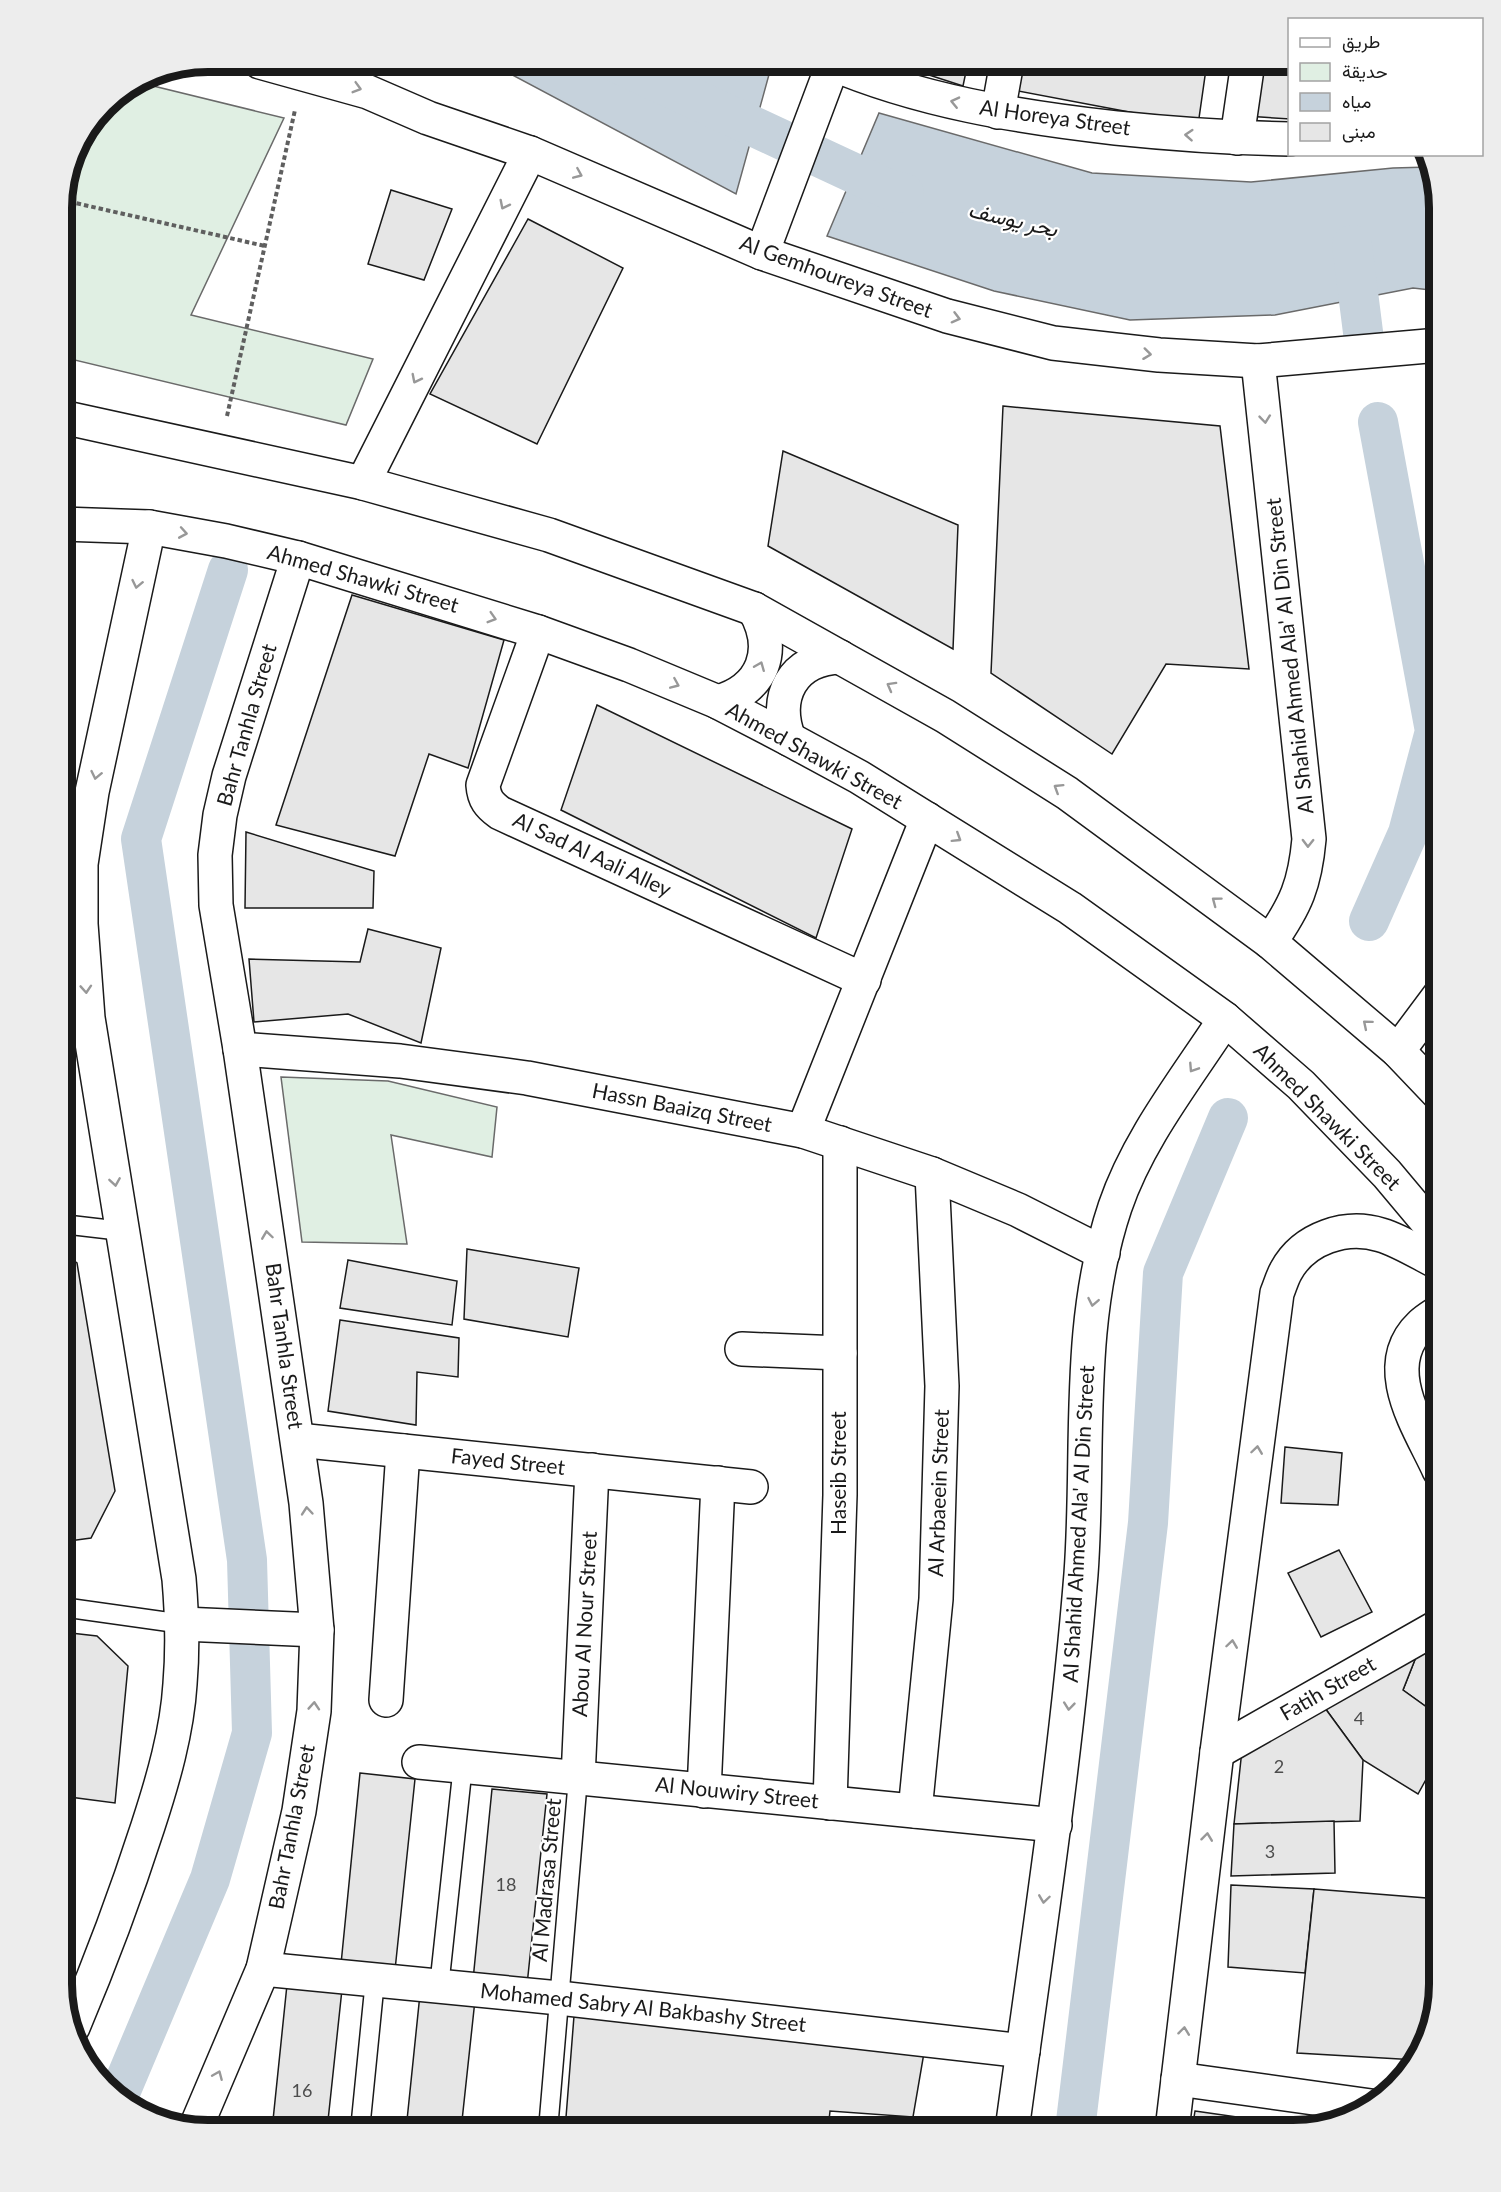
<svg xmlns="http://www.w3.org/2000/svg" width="1501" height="2192" font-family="Lato,Vazirmatn,sans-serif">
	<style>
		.green { fill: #e0efe3; stroke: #6a6a6a; stroke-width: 1.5 }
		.water { fill: #c6d2dc; stroke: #6a6a6a; stroke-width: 1.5 }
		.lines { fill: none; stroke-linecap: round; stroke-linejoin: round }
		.canal { stroke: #c6d2dc; stroke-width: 40 }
		.building { fill: #e6e6e6; stroke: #1a1a1a; stroke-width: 1.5 }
		.lane-casing { stroke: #1a1a1a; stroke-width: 21 }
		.street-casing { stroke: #1a1a1a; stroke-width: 36 }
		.secondary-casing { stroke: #1a1a1a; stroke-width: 36 }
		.primary-casing { stroke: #1a1a1a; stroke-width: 36 }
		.path { stroke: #5f5f5f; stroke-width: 4; stroke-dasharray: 4.5 3; stroke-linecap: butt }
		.lane { stroke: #fff; stroke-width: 18 }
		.street { stroke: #fff; stroke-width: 33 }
		.secondary { stroke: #fff; stroke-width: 33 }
		.primary { stroke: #fff; stroke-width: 33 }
		.oneway { stroke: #989898 }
		.labels { text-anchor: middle; stroke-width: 4.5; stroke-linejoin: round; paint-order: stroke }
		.number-label { font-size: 18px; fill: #4d4d4d }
		.street-label { font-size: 21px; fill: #1a1a1a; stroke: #fff }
		.water-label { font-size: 22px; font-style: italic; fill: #1a1a1a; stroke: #fff }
		.rim { fill: none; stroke: #1a1a1a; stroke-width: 8 }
	</style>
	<rect width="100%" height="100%" fill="#fff"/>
	<!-- green -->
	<g class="green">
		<path d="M 137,82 L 284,118 L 191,315 L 373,359 L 346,425 L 62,357 L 62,198 L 73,151 L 105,104 Z"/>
		<path d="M 281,1077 L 388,1081 L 497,1107 L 492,1157 L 391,1135 L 407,1244 L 302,1242 Z"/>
	</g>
	<!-- water -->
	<g class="water">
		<path d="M 488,62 L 751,62 L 770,71 L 736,194 Z"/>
		<path d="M 879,113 L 1092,173 L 1251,182 L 1393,168 L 1429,167 L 1439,208 L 1439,291 L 1413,288 L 1275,315 L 1130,320 L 994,291 L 827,236 Z"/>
	</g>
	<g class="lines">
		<!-- canal -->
		<g class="canal">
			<path d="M 615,62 L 890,190 L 904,193"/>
			<path d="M 1352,245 L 1364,340"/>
			<path d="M 1369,921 L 1408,833 L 1435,731 L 1378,422"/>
			<path d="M 119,2095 L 210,1879 L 252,1733 L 247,1560 L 141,839 L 228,570"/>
			<path d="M 1075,2130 L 1148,1523 L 1163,1273 L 1228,1118"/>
		</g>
	</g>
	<!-- building -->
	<g class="building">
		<path d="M 889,62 L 968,62 L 963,86 Z"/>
		<path d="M 1024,62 L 1207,62 L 1198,125 L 1018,91 Z"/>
		<path d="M 1254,62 L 1290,62 L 1290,119 L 1246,116 Z"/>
		<path d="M 391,190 L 452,209 L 424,280 L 368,264 Z"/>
		<path d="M 528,219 L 623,268 L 537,444 L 430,394 Z"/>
		<path d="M 1003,406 L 1220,426 L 1249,669 L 1166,664 L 1112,754 L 991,673 Z"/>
		<path d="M 783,451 L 958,525 L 953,649 L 768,546 Z"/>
		<path d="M 352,595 L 504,640 L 468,768 L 429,754 L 395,856 L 276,825 Z"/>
		<path d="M 597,705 L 852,829 L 816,938 L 561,810 Z"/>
		<path d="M 246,832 L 374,871 L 373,908 L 245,908 Z"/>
		<path d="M 368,929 L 441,948 L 421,1043 L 348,1014 L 254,1022 L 249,959 L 360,962 Z"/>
		<path d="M 467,1249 L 579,1268 L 568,1337 L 464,1319 Z"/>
		<path d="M 62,1252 L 77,1263 L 115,1491 L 91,1538 L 62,1542 Z"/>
		<path d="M 348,1260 L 457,1281 L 452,1325 L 340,1308 Z"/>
		<path d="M 340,1320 L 459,1338 L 458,1377 L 417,1372 L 416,1425 L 328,1411 Z"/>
		<path d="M 1285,1447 L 1342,1453 L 1338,1505 L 1281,1503 Z"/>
		<path d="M 1339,1550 L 1372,1612 L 1321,1637 L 1288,1573 Z"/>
		<path d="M 62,1632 L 97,1636 L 128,1666 L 115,1803 L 62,1796 Z"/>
		<path d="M 1439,1638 L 1439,1716 L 1403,1690 L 1418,1652 Z"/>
		<path d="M 1418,1652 L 1403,1690 L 1439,1716 L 1439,1756 L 1418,1794 L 1363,1760 L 1322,1704 Z"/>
		<path d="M 1322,1704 L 1363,1760 L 1360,1821 L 1234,1824 L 1242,1750 Z"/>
		<path d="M 360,1773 L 415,1779 L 395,1970 L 341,1964 Z"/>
		<path d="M 492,1789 L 547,1794 L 527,1985 L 473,1980 Z"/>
		<path d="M 62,1815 L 74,1817 L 62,1893 Z"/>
		<path d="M 1334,1821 L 1335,1873 L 1231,1876 L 1234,1824 Z"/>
		<path d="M 1231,1885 L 1314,1889 L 1305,1973 L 1228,1967 Z"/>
		<path d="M 1314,1889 L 1439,1899 L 1439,1938 L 1433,2008 L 1420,2058 L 1417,2060 L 1297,2053 Z"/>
		<path d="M 1438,1959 L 1439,1959 L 1439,1985 L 1433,2008 Z"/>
		<path d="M 288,1975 L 343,1980 L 327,2130 L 272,2130 Z"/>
		<path d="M 420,1994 L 475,2000 L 461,2130 L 406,2130 Z"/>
		<path d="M 574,2016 L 925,2047 L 913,2117 L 830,2111 L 828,2130 L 565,2130 Z"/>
		<path d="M 1195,2111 L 1308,2127 L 1294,2130 L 1192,2130 Z"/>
	</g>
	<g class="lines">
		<!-- lane casing -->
		<g class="lane-casing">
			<g id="lane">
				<path d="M 62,1224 L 122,1231"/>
				<path d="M 62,1607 L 183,1624"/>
				<path d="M 439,1987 L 463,1765"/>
				<path d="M 360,2130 L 375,1980"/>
				<path d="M 548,2130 L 578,1778"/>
			</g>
		</g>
		<!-- street casing -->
		<g class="street-casing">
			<g id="street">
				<path d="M 998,112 L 1007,62"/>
				<path d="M 1237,138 L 1248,62"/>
				<path d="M 538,632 L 483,785 C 484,799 489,805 500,813 L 864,980"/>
				<path d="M 240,1049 L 400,1061 L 527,1078 L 803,1131 L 932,1174 L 1018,1210 L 1103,1253"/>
				<path d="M 803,1131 L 927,819"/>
				<path d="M 742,1349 L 840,1353"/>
				<path d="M 298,1440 L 751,1487"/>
				<path d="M 1439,1470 C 1420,1428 1377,1367 1421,1325 C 1426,1320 1433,1316 1439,1312"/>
				<path d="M 183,1624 L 317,1630"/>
				<path d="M 386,1700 L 403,1451"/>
				<path d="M 1217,1752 L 1439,1626"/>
				<path d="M 419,1762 L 1055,1825"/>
				<path d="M 578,1778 L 592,1470"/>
				<path d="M 704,1791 L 718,1483"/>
				<path d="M 830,1803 L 840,1495 L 840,1143"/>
				<path d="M 915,1811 L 936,1599 L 942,1386 L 932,1174"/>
				<path d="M 263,1969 L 559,1998 L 1023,2051"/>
				<path d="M 1178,2079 L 1371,2106"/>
			</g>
		</g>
		<!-- secondary casing -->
		<g class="secondary-casing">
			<g id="secondary">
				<path d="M 260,62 L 368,92 L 428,118 L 530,153 L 762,253 L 947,316 L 1053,343 L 1159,355 L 1258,361 L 1439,345"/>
				<path d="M 828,62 C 919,101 1018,117 1116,128 C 1174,134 1231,138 1290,139"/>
				<path d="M 762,253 L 833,64"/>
				<path d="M 1258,361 L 1309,839 C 1305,884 1296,905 1270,942"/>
				<path d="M 1398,1051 L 1439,996"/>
				<path d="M 73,2027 C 101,1961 126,1894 148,1826 C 163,1780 177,1732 180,1684 C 183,1649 182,1614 179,1579 L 88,1018 L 81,924 L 81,864 L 92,792 L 149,527"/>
				<path d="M 195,2129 L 263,1969 L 299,1811 L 314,1711 L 317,1630 L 306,1503 L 240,1049 L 216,905 L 215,855 L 220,815 L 229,776 L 298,558"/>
				<path d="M 1012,2130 C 1037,1945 1066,1761 1081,1574 C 1090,1452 1075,1326 1115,1207 C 1138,1139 1186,1079 1225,1019"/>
				<path d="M 1172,2130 L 1217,1752 L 1277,1293 C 1280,1286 1282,1278 1286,1271 C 1304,1238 1346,1224 1381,1235 C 1401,1241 1421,1254 1439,1263"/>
			</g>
		</g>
		<!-- primary casing -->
		<g class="primary-casing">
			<g id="primary">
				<path d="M 62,417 L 363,483 L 549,535 L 754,609 L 945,716 L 1067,793 L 1270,942 L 1398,1051 L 1439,1094"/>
				<path d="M 363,483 L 530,153"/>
				<path d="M 62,524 L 149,527 L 226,541 L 298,558 L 538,632 L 629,665 L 718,702 L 789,739 L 859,777 L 1070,908 L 1225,1019 L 1301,1085 L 1387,1174 L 1439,1236"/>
				<path d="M 718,702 C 763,689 778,650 754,609"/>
				<path d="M 789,739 C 773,697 792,659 840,657"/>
			</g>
		</g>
		<!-- path -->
		<g class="path">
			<path d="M 62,200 L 265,246"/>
			<path d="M 227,416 L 295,110"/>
		</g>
		<!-- lane -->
		<use href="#lane" class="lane"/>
		<!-- street -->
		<use href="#street" class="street"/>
		<!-- secondary -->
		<use href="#secondary" class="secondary"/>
		<!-- primary -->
		<use href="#primary" class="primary"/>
	</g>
	<!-- one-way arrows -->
	<defs><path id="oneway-chevron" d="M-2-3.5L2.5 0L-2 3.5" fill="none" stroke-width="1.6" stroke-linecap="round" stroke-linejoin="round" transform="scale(1.5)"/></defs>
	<g class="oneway">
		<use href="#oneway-chevron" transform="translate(357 88) rotate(16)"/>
		<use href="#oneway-chevron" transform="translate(955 102) rotate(-167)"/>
		<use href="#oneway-chevron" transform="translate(1189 135) rotate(-176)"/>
		<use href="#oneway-chevron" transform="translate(578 174) rotate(23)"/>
		<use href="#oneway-chevron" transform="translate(504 205) rotate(117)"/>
		<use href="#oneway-chevron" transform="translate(956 318) rotate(15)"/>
		<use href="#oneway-chevron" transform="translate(1147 354) rotate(7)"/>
		<use href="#oneway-chevron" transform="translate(416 379) rotate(117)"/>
		<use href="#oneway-chevron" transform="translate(1265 419) rotate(84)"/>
		<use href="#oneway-chevron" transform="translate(183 533) rotate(10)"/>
		<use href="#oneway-chevron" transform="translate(137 584) rotate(102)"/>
		<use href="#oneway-chevron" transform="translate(492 618) rotate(17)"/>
		<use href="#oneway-chevron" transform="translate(760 666) rotate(-68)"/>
		<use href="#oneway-chevron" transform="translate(675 684) rotate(23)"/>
		<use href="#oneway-chevron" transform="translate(891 686) rotate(-151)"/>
		<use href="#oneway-chevron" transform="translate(96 775) rotate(102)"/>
		<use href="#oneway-chevron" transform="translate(1058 788) rotate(-148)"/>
		<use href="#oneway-chevron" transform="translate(957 838) rotate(32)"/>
		<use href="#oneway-chevron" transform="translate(1308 843) rotate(91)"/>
		<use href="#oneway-chevron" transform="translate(1216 901) rotate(-143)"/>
		<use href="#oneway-chevron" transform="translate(86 989) rotate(86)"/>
		<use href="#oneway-chevron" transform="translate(1367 1024) rotate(-140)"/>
		<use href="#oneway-chevron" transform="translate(1193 1068) rotate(123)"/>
		<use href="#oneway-chevron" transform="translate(115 1182) rotate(81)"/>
		<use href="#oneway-chevron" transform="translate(267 1235) rotate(-98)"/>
		<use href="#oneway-chevron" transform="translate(1093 1302) rotate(101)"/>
		<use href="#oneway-chevron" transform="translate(1257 1450) rotate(-82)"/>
		<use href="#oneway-chevron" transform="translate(307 1511) rotate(-95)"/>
		<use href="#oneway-chevron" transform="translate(1232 1644) rotate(-82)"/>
		<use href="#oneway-chevron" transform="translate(314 1706) rotate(-86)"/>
		<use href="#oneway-chevron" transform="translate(1069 1706) rotate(96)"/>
		<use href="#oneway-chevron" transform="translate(1207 1837) rotate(-83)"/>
		<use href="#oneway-chevron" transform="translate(1044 1899) rotate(98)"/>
		<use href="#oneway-chevron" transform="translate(1184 2031) rotate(-83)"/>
		<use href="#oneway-chevron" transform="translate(218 2075) rotate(-67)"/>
	</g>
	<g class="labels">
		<!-- number labels -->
		<g class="number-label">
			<text x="1359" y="1725">4</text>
			<text x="1279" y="1773">2</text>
			<text x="1270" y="1858">3</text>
			<text x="506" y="1891">18</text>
			<text x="302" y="2097">16</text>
		</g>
		<!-- street labels -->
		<g class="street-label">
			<text transform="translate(1055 118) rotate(8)" y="7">Al Horeya Street</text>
			<text transform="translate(836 277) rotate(20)" y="7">Al Gemhoureya Street</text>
			<text transform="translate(363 579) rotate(16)" y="7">Ahmed Shawki Street</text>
			<text transform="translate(1290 656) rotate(-96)" y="7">Al Shahid Ahmed Ala' Al Din Street</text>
			<text transform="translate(247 725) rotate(-74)" y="7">Bahr Tanhla Street</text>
			<text transform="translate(814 756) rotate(29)" y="7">Ahmed Shawki Street</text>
			<text transform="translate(592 855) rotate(25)" y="7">Al Sad Al Aali Alley</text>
			<text transform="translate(682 1108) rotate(11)" y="7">Hassn Baaizq Street</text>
			<text transform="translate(1327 1117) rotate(45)" y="7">Ahmed Shawki Street</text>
			<text transform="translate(284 1346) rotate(82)" y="7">Bahr Tanhla Street</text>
			<text transform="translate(508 1462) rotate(6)" y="7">Fayed Street</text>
			<text transform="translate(839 1473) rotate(-90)" y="7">Haseib Street</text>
			<text transform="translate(939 1493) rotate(-88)" y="7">Al Arbaeein Street</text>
			<text transform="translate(1079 1524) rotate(-87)" y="7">Al Shahid Ahmed Ala' Al Din Street</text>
			<text transform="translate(585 1624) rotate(-87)" y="7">Abou Al Nour Street</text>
			<text transform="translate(1328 1689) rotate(-30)" y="7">Fatih Street</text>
			<text transform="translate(737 1793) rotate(6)" y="7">Al Nouwiry Street</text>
			<text transform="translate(292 1827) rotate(-79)" y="7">Bahr Tanhla Street</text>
			<text transform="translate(547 1880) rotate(-85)" y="7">Al Madrasa Street</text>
			<text transform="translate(643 2008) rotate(6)" y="7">Mohamed Sabry Al Bakbashy Street</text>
		</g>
		<!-- water labels -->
		<g class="water-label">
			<text transform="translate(1013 219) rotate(13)" y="8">بحر يوسف</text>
		</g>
	</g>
	<!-- crop -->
	<path d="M0 0H1501V2192H0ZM208 72H1293A136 136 0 0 1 1429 208V1984A136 136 0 0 1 1293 2120H208A136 136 0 0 1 72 1984V208A136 136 0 0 1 208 72Z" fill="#ededed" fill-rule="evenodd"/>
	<path class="rim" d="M208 72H1293A136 136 0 0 1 1429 208V1984A136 136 0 0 1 1293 2120H208A136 136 0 0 1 72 1984V208A136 136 0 0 1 208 72Z"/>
	<!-- legend -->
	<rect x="1288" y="18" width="195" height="138" fill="#ffffff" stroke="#a3a3a3" stroke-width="1.5"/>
	<rect x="1300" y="38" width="30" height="9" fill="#ffffff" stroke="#a3a3a3" stroke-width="1.5"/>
	<text x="1342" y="48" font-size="18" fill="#1a1a1a">طريق</text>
	<rect x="1300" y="63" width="30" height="18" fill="#e0efe3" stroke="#a3a3a3" stroke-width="1.5"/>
	<text x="1342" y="78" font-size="18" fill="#1a1a1a">حديقة</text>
	<rect x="1300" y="93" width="30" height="18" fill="#c6d2dc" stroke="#a3a3a3" stroke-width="1.5"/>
	<text x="1342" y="108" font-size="18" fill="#1a1a1a">مياه</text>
	<rect x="1300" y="123" width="30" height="18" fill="#e6e6e6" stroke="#a3a3a3" stroke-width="1.5"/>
	<text x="1342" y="138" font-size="18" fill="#1a1a1a">مبنى</text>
</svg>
